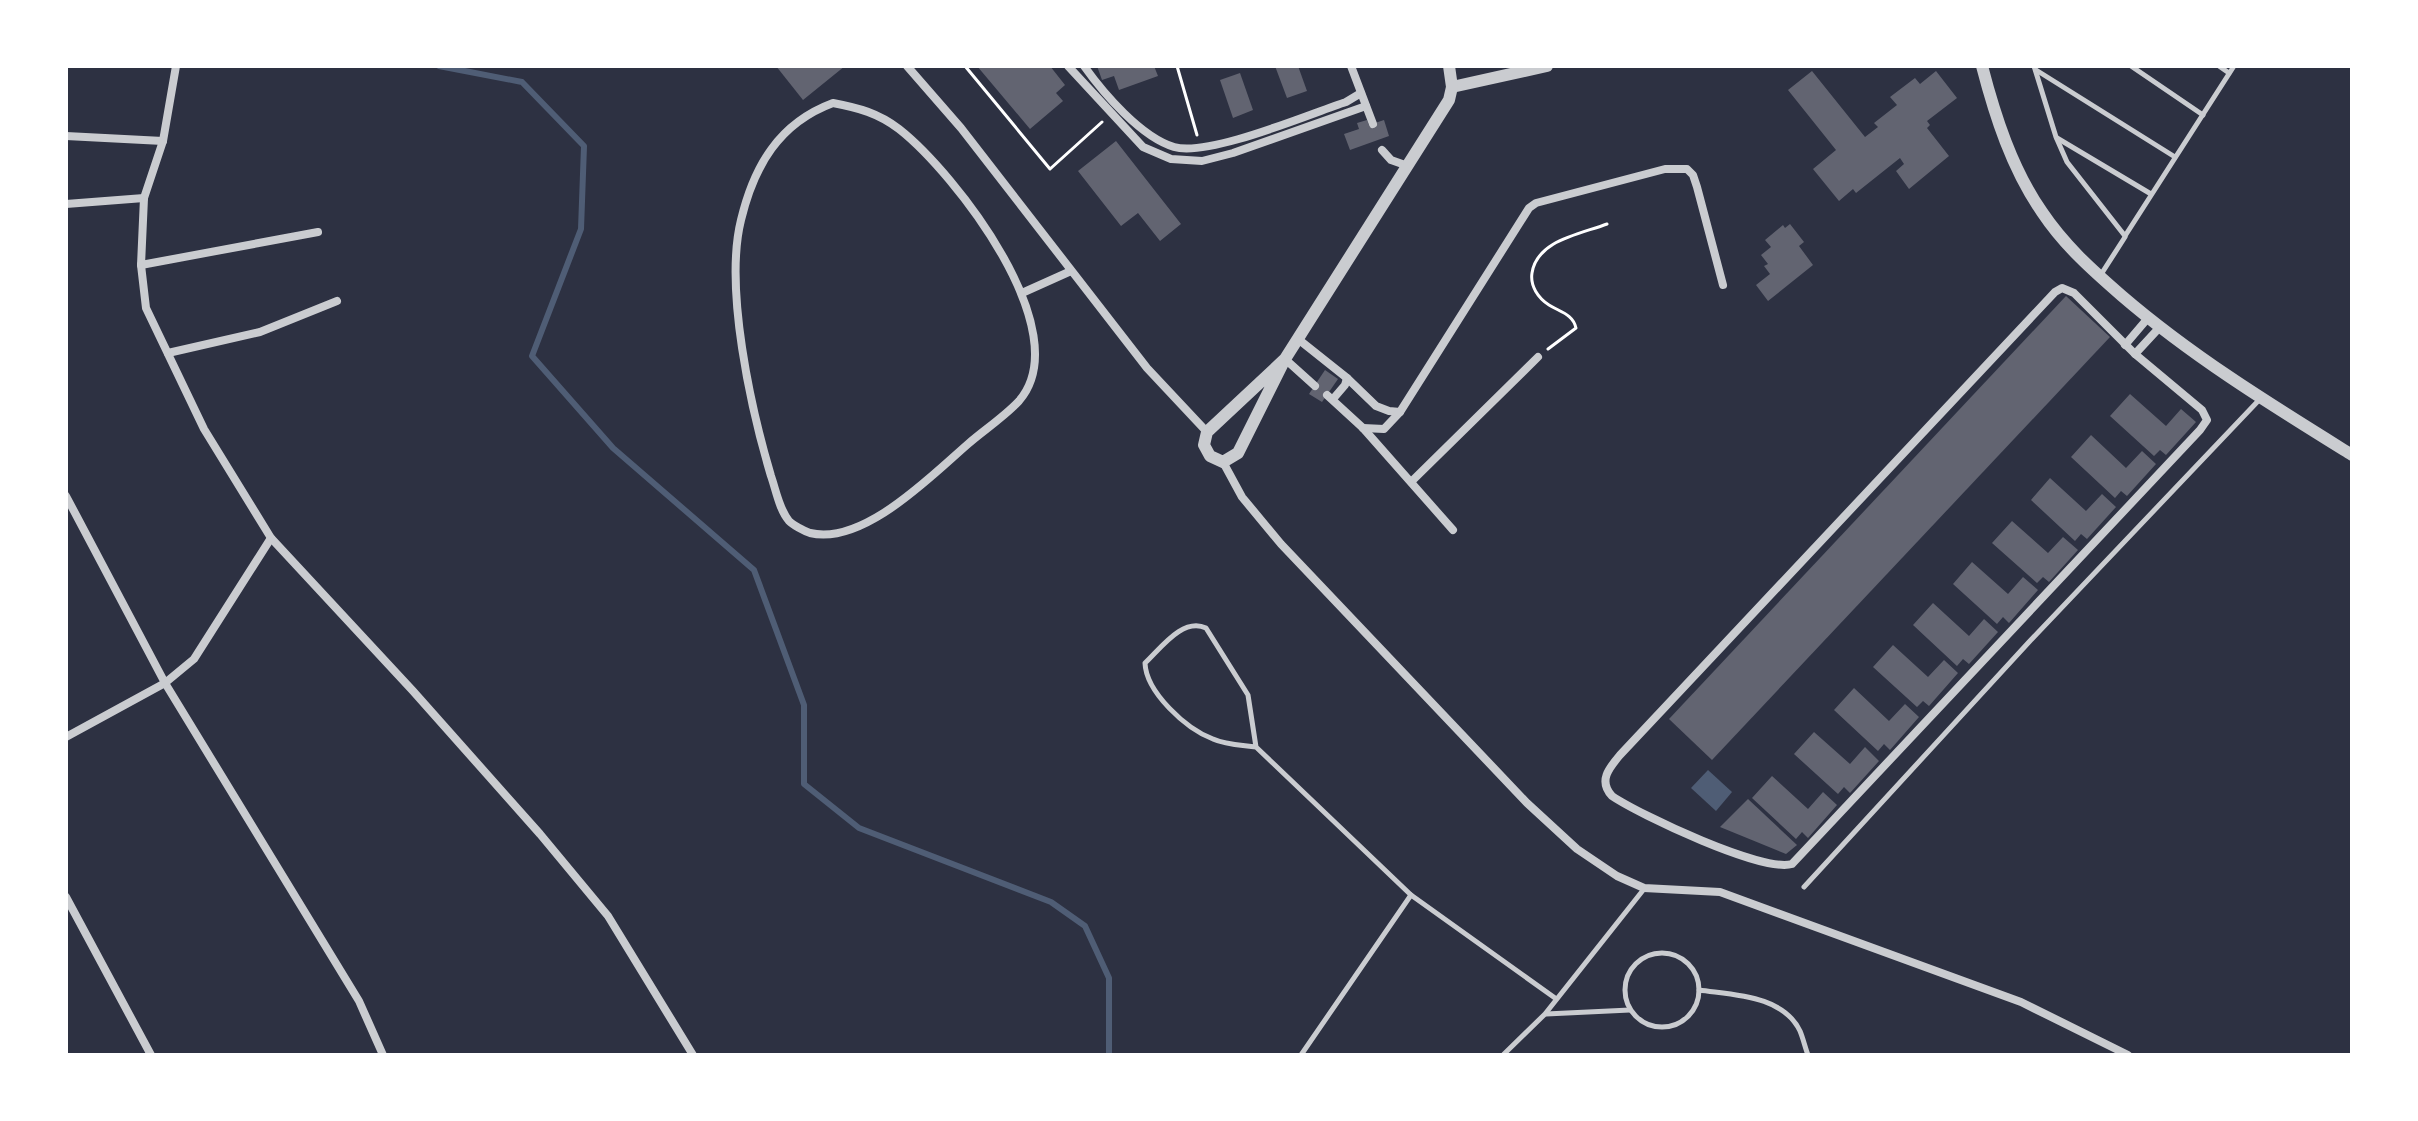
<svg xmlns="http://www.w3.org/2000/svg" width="2418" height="1121" font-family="'Public Sans',sans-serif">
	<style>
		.water { fill: #4f5d75 }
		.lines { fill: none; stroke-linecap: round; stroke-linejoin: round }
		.stream { stroke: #4f5d75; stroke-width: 6 }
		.building { fill: #626471 }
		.path { stroke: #fff; stroke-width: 3 }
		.service { stroke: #caccd0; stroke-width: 5 }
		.minor { stroke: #caccd0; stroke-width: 8 }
		.tertiary { stroke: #caccd0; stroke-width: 12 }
	</style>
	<rect width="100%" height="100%" fill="#2d3142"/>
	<!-- water -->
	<path class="water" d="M 1708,770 L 1732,792 L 1716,811 L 1691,788 Z"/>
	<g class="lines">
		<!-- stream -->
		<path class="stream" d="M 439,66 L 522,82 L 584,146 L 581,229 L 532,356 L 613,448 L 754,570 L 804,705 L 804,784 L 859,828 L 1051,902 L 1085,926 L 1109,978 L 1109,1055"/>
	</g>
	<!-- building -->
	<g class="building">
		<path d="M 776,66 L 845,66 L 803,100 Z"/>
		<path d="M 977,66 L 1050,66 L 1065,85 L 1056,93 L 1063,101 L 1030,129 Z"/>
		<path d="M 1097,66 L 1154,66 L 1158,76 L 1119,90 L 1114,76 L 1102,80 Z"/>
		<path d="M 1275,66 L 1298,66 L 1307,91 L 1287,98 Z"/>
		<path d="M 1812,71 L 1865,137 L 1878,127 L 1874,123 L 1897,105 L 1890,97 L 1915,78 L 1920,84 L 1936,71 L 1957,98 L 1927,121 L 1930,125 L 1927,128 L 1949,156 L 1909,189 L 1896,171 L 1904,164 L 1900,158 L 1856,193 L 1853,189 L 1839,201 L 1813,169 L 1836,150 L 1788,90 Z"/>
		<path d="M 1240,73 L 1253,110 L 1233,118 L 1220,80 Z"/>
		<path d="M 1367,120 L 1369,125 L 1384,120 L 1389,136 L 1350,150 L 1344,134 L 1359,129 L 1357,123 Z"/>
		<path d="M 1116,141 L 1181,224 L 1160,241 L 1138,213 L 1121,226 L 1078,171 Z"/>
		<path d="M 1790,224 L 1804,242 L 1799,246 L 1813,265 L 1768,301 L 1756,285 L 1770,274 L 1764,266 L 1768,264 L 1761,255 L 1771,247 L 1765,240 L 1783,225 L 1785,228 Z"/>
		<path d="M 2066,296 L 2110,337 L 1712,760 L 1669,719 Z"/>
		<path d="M 1325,370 L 1338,379 L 1322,402 L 1309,394 Z"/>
		<path d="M 2130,394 L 2166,426 L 2181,409 L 2196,422 L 2166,455 L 2160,450 L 2154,456 L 2110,416 Z"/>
		<path d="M 2091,435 L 2126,468 L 2142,451 L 2156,464 L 2127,496 L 2121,491 L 2115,498 L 2071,457 Z"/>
		<path d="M 2050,478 L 2086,511 L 2102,494 L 2116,507 L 2087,539 L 2081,534 L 2075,541 L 2031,500 Z"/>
		<path d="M 2012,521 L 2048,553 L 2063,537 L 2078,550 L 2049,582 L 2043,577 L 2037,583 L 1992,543 Z"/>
		<path d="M 1972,562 L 2008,594 L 2023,577 L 2038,590 L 2009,623 L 2003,617 L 1997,624 L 1953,584 Z"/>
		<path d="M 1933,603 L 1969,636 L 1984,619 L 1998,632 L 1969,664 L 1963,659 L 1957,666 L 1913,625 Z"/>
		<path d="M 1893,645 L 1928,677 L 1944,660 L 1958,673 L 1929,706 L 1923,701 L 1917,707 L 1873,667 Z"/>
		<path d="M 1854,688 L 1889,721 L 1905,704 L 1919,717 L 1890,750 L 1884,744 L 1878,751 L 1834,710 Z"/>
		<path d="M 1814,732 L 1850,764 L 1865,747 L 1879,761 L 1850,793 L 1844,787 L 1838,794 L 1794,754 Z"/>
		<path d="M 1772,776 L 1808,809 L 1823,792 L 1837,805 L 1808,838 L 1802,832 L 1796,839 L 1752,798 Z"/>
		<path d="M 1748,799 L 1797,845 L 1786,854 L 1720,827 Z"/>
	</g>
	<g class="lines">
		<!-- path -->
		<g class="path">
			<path d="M 965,66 L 1050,169 L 1102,122"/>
			<path d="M 1177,66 L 1197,135"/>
			<path d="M 1548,349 L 1576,328 C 1573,314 1560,312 1549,305 C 1538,298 1530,286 1532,273 C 1537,240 1581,234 1607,224"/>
		</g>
		<!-- service -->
		<g class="service">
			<path d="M 2034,66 L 2056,137 L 2067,162 L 2125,236 L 2234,66"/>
			<path d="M 2131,66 L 2203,115"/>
			<path d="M 2219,66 L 2229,73"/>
			<path d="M 2036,70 L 2175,157"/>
			<path d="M 2057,138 L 2151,194"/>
			<path d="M 2100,276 L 2125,237"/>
			<path d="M 1256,747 L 1248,695 L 1206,628 C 1183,617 1161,648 1145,663 C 1146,692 1186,729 1213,739 C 1226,745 1241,745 1256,747 L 1411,895 L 1555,998"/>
			<path d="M 1804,887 L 2029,642 L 2260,399"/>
			<circle cx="1662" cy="990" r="37"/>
			<path d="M 1699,990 C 1733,995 1783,995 1800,1031 C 1803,1038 1805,1047 1808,1055"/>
			<path d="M 1546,1014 L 1630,1010"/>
			<path d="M 1301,1055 L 1411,895"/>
			<path d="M 1503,1055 L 1545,1014 L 1644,889"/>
		</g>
		<!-- minor -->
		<g class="minor">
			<path d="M 176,66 L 163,141 L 144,198 L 141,265 L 146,308 L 204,429 L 271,538 L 413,691 L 540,834 L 608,916 L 693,1055"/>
			<path d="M 907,66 L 961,128 L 1147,368 L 1207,432"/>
			<path d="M 1068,66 L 1143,147 L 1171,159 L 1202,161 L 1233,153 L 1366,106"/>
			<path d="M 1084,66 C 1104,94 1141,137 1174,147 C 1209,157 1309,114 1346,102 L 1361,93"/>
			<path d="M 1351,66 L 1373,124"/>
			<path d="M 833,103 C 859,108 878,113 899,129 C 955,173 1079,332 1019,401 C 1004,417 984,430 968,444 C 931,476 863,546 810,533 C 804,531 793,525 789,521 C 779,509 776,490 771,476 C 751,409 724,288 741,220 C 754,166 779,123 833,103 Z"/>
			<path d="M 66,136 L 163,141"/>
			<path d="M 1382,150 L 1391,160 L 1408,166"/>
			<path d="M 66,204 L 144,198"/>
			<path d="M 141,265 L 318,232"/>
			<path d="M 2062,288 L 2074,293 L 2135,354 L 2202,410 L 2207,420 L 2200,430 L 1792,864 C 1763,873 1640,815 1612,796 C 1598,781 1609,768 1620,755 L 2055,292 Z"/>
			<path d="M 1022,293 L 1071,271"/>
			<path d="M 1298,339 L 1347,378 L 1376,406 L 1389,411 L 1400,412"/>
			<path d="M 2125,345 L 2148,318"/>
			<path d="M 168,353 L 260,332 L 337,301"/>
			<path d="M 2135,354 L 2159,328"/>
			<path d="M 1285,359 L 1315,386"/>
			<path d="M 1327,395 L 1363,428 L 1453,530"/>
			<path d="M 1333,399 L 1345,385 L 1347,378"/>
			<path d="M 1363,428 L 1384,429 L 1400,412 L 1529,208 L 1536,203 L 1665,169 L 1687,169 L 1693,175 L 1697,187 L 1723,285"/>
			<path d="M 1223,462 L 1242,497 L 1281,544 L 1527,803 L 1577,849 L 1617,876 L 1644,888 L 1720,892 L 2021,1002 L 2128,1055"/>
			<path d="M 1412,481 L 1538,357"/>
			<path d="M 66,496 L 165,683 L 359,1001 L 383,1055"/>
			<path d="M 66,737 L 165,683 L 194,659 L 271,538"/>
			<path d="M 66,897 L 151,1055"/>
		</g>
		<!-- tertiary -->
		<g class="tertiary">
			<path d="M 1982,66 C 1995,116 2012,169 2042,212 C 2064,245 2092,270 2122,296 C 2193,357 2273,406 2352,455"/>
			<path d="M 1452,87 L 1547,66"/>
			<path d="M 1285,359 L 1207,432 L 1204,445 L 1210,456 L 1223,462 L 1238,453 L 1285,359 L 1449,100 L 1452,87 L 1449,66"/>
		</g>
	</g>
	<!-- border -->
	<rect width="2418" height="1121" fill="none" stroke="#ffffff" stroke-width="136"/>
</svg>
